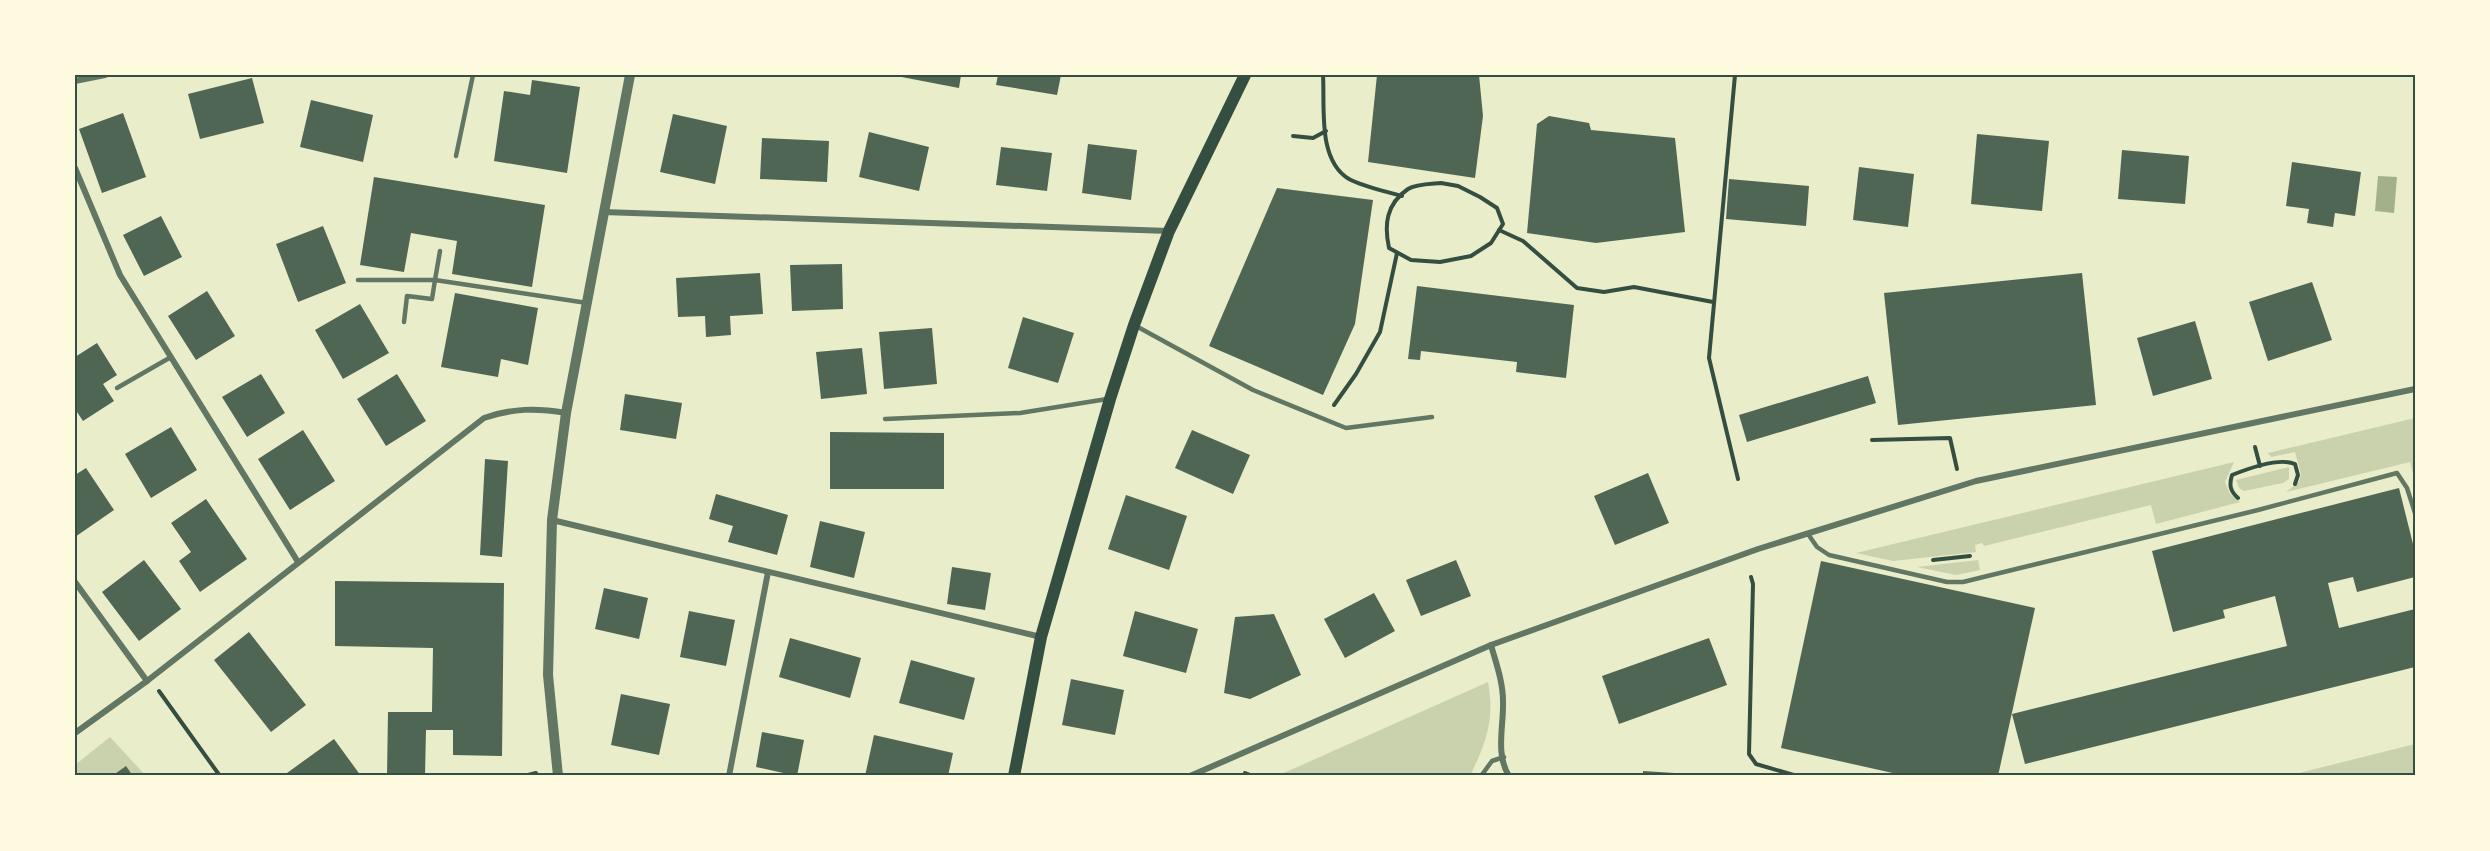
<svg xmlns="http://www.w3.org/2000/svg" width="2490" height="851" font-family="'Work Sans',sans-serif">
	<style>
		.green { fill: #cad2ad }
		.water { fill: #a3b18a }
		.building { fill: #4f6655 }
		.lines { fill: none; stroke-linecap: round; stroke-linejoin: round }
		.path { stroke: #344e41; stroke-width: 4 }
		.service { stroke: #617663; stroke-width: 4.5 }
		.minor { stroke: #617663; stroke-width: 6 }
		.tertiary { stroke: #617663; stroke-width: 10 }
		.secondary { stroke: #344e41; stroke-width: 12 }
		.neatline { fill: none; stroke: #344e41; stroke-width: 2 }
	</style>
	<rect width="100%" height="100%" fill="#e9edc9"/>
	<!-- green -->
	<g class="green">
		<path d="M 2415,418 L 2415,481 L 2410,462 L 2286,492 L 2299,482 L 2301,474 L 2295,452 L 2271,457 L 2268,453 Z"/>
		<path d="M 2234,462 L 2225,482 L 2230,494 L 2240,502 L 2156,524 L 2151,505 L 1984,546 L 1982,543 L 1975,545 L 1976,552 L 1893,561 L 1856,553 Z"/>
		<path d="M 2289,467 L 2289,479 L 2283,483 L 2244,491 L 2239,488 L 2236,480 Z"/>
		<path d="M 1978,560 L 1980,570 L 1956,575 L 1917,567 Z"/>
		<path d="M 1488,682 C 1495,720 1486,742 1470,776 L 1277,776 Z"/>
		<path d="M 110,737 L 146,776 L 75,776 L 75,765 Z"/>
		<path d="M 2415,744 L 2415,776 L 2287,776 Z"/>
	</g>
	<!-- water -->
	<path class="water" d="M 2378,176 L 2397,177 L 2394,213 L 2375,211 Z"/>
	<!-- building -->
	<g class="building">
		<path d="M 891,75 L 961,75 L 959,88 Z"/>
		<path d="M 998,75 L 1061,75 L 1057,95 L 996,85 Z"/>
		<path d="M 1377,75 L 1479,75 L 1483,116 L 1475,178 L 1368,162 Z"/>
		<path d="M 252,78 L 264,123 L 200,139 L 188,94 Z"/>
		<path d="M 532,80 L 580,87 L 567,173 L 494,161 L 504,91 L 530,95 Z"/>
		<path d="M 311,100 L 373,115 L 363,162 L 300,147 Z"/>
		<path d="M 123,113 L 146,177 L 102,193 L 79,129 Z"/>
		<path d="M 673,114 L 727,126 L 715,184 L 660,172 Z"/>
		<path d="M 1549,116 L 1589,123 L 1591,130 L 1675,138 L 1685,232 L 1596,243 L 1527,233 L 1537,124 Z"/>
		<path d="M 869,132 L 929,147 L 919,191 L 859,177 Z"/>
		<path d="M 1977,134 L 2049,141 L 2042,211 L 1971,204 Z"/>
		<path d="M 762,138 L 829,141 L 827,182 L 760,179 Z"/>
		<path d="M 1088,144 L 1137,150 L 1131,200 L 1082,193 Z"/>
		<path d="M 1001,147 L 1052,153 L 1047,191 L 996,185 Z"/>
		<path d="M 2122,150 L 2189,156 L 2185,204 L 2118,199 Z"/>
		<path d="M 2292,162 L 2361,172 L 2355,216 L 2335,213 L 2333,227 L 2307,223 L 2309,209 L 2286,206 Z"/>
		<path d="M 1859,167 L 1914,174 L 1908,227 L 1853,220 Z"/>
		<path d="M 374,177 L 545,205 L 532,287 L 452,274 L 457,241 L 411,233 L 404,272 L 360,265 Z"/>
		<path d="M 1729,179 L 1809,186 L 1806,226 L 1726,219 Z"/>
		<path d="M 1277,188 L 1373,200 L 1355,324 L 1323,395 L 1209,346 Z"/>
		<path d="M 161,216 L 182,257 L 144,276 L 123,235 Z"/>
		<path d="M 323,226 L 346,283 L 298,302 L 276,244 Z"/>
		<path d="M 842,264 L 843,309 L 792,311 L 790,265 Z"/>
		<path d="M 760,273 L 763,314 L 730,316 L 731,335 L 706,337 L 705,316 L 678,317 L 676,278 Z"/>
		<path d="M 2082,273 L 2096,405 L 1898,425 L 1884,293 Z"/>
		<path d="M 2312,282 L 2332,340 L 2268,361 L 2249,302 Z"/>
		<path d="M 1417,286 L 1574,305 L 1566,378 L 1516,372 L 1517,362 L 1421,351 L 1420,360 L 1408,359 Z"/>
		<path d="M 207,291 L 235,336 L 196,360 L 168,316 Z"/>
		<path d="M 455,293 L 538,308 L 528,365 L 501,359 L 498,377 L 441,367 Z"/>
		<path d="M 360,304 L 389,353 L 343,379 L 315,330 Z"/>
		<path d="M 1023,317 L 1074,333 L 1058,383 L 1008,368 Z"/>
		<path d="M 2195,321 L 2212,379 L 2153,396 L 2137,338 Z"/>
		<path d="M 932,328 L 937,384 L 884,389 L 879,332 Z"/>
		<path d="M 97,343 L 117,375 L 103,384 L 114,401 L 83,421 L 75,409 L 75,357 Z"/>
		<path d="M 862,348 L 867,394 L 821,399 L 816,352 Z"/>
		<path d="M 261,374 L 285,413 L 247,437 L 222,397 Z"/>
		<path d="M 397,374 L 426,421 L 386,446 L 357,399 Z"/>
		<path d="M 1868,376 L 1876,403 L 1747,442 L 1739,415 Z"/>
		<path d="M 625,394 L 682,403 L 676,439 L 620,430 Z"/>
		<path d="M 171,427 L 197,470 L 151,498 L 125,454 Z"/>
		<path d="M 303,430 L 335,481 L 290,510 L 258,459 Z"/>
		<path d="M 1192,430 L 1250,455 L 1233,494 L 1175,468 Z"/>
		<path d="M 830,432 L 944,433 L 944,489 L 830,489 Z"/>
		<path d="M 485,459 L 508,461 L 502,557 L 480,555 Z"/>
		<path d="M 86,468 L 114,510 L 75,537 L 75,475 Z"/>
		<path d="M 1648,473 L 1669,523 L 1615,545 L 1594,496 Z"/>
		<path d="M 2399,488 L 2415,552 L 2415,577 L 2357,592 L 2353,577 L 2328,583 L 2339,628 L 2415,609 L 2415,667 L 2025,764 L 2012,714 L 2287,646 L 2275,596 L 2223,610 L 2225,618 L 2173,632 L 2152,551 Z"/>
		<path d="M 716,494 L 788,515 L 777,555 L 728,542 L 733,526 L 709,519 Z"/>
		<path d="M 1126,495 L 1187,516 L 1169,570 L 1108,549 Z"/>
		<path d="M 206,499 L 247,559 L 200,592 L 179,561 L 191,552 L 171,523 Z"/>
		<path d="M 820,521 L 865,532 L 854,578 L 810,567 Z"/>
		<path d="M 144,560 L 181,609 L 139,641 L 102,592 Z"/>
		<path d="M 1456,560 L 1471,596 L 1421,616 L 1406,580 Z"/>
		<path d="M 1821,561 L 2035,608 L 1998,776 L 1906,776 L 1781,748 Z"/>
		<path d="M 952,567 L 991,573 L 985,610 L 947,604 Z"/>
		<path d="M 335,581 L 504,583 L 502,756 L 453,755 L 453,730 L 426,730 L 425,776 L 387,776 L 388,712 L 432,712 L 433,648 L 335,646 Z"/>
		<path d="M 604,588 L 648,598 L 639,639 L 595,629 Z"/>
		<path d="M 1374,593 L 1395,631 L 1345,658 L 1324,619 Z"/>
		<path d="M 689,611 L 735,620 L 726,666 L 680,657 Z"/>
		<path d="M 1135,611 L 1198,629 L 1186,673 L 1123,656 Z"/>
		<path d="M 1274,614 L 1301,675 L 1250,699 L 1224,693 L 1235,617 Z"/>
		<path d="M 249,632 L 306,705 L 271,732 L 214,660 Z"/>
		<path d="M 790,638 L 861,658 L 850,698 L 779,677 Z"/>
		<path d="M 1709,638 L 1727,685 L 1619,724 L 1602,676 Z"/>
		<path d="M 911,660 L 975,678 L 964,720 L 899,703 Z"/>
		<path d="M 1071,679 L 1124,690 L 1115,735 L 1062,725 Z"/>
		<path d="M 621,694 L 670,704 L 659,755 L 611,745 Z"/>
		<path d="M 762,732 L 804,740 L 797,776 L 756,767 Z"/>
		<path d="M 874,735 L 953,753 L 948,776 L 865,776 Z"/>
		<path d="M 334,739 L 361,776 L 289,776 L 287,773 Z"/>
		<path d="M 126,766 L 133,776 L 112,776 Z"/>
		<path d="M 1643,771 L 1690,774 L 1690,776 L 1643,776 Z"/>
	</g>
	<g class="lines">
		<!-- path -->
		<g class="path">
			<path d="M 1323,75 C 1325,106 1317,160 1349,179 C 1364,187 1385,191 1402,196"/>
			<path d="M 1735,75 L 1709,358 L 1738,479"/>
			<path d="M 1293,136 L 1313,138 L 1326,131"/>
			<path d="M 1441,183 L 1458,186 L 1480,197 L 1497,208 L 1503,224 L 1491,243 L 1471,256 L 1440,262 L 1411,260 L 1389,248 C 1384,225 1386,204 1408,189 C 1416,184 1432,184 1441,183 Z"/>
			<path d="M 1499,230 L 1523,241 L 1577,288 L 1604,292 L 1634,287 L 1713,302"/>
			<path d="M 1334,405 L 1356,374 L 1380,332 L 1397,253"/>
			<path d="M 1872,440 L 1950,438 L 1957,469"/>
			<path d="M 2255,447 L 2260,466"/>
			<path d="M 2238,498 C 2230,491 2229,485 2232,475 C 2247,469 2279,457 2295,464 L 2298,475 L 2295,484"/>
			<path d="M 1933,560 L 1970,556"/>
			<path d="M 1751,577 L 1753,584 L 1749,754 L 1756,764 L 1797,776"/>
			<path d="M 159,691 L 220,776"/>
			<path d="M 1245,773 L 1253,776"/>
			<path d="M 524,776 L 536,773"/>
		</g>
		<!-- service -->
		<g class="service">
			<path d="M 456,156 L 473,75"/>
			<path d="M 440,251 L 435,280 L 587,303"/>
			<path d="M 358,280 L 435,280 L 432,299 L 407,296 L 404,322"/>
			<path d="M 1136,326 L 1253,390 L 1346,428 L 1432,417"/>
			<path d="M 117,388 L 171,357"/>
			<path d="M 885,419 L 1020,413 L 1107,399"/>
			<path d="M 1808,534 L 1817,547 L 1829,555 L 1947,582 L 1963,582 L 2258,510 L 2397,473 L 2407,488 L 2415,513"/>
			<path d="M 1481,776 L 1492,761 L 1504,757"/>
		</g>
		<!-- minor -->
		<g class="minor">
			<path d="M 75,81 L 105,75"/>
			<path d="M 75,168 L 120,275 L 298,562"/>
			<path d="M 603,212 L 1169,231"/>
			<path d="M 552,520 L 1041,637"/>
			<path d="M 75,582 L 147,681"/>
			<path d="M 1491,645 C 1496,663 1503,682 1503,701 C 1504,725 1495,754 1509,776"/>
			<path d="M 75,733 L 147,681 L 484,418 C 512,408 537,408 566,413"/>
			<path d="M 729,776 L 768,572"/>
			<path d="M 1190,776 L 1491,645 L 1758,549 L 1976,481 L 2415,389"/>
		</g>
		<!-- tertiary -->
		<path class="tertiary" d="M 558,776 L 548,675 L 552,520 L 566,413 L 630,75"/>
		<!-- secondary -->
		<path class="secondary" d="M 1014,776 L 1041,637 L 1110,399 L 1134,325 L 1169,231 L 1245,75"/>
	</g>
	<!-- border -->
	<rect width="2490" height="851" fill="none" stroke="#fefae0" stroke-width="153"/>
	<rect x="76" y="76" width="2338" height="698" class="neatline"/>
</svg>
